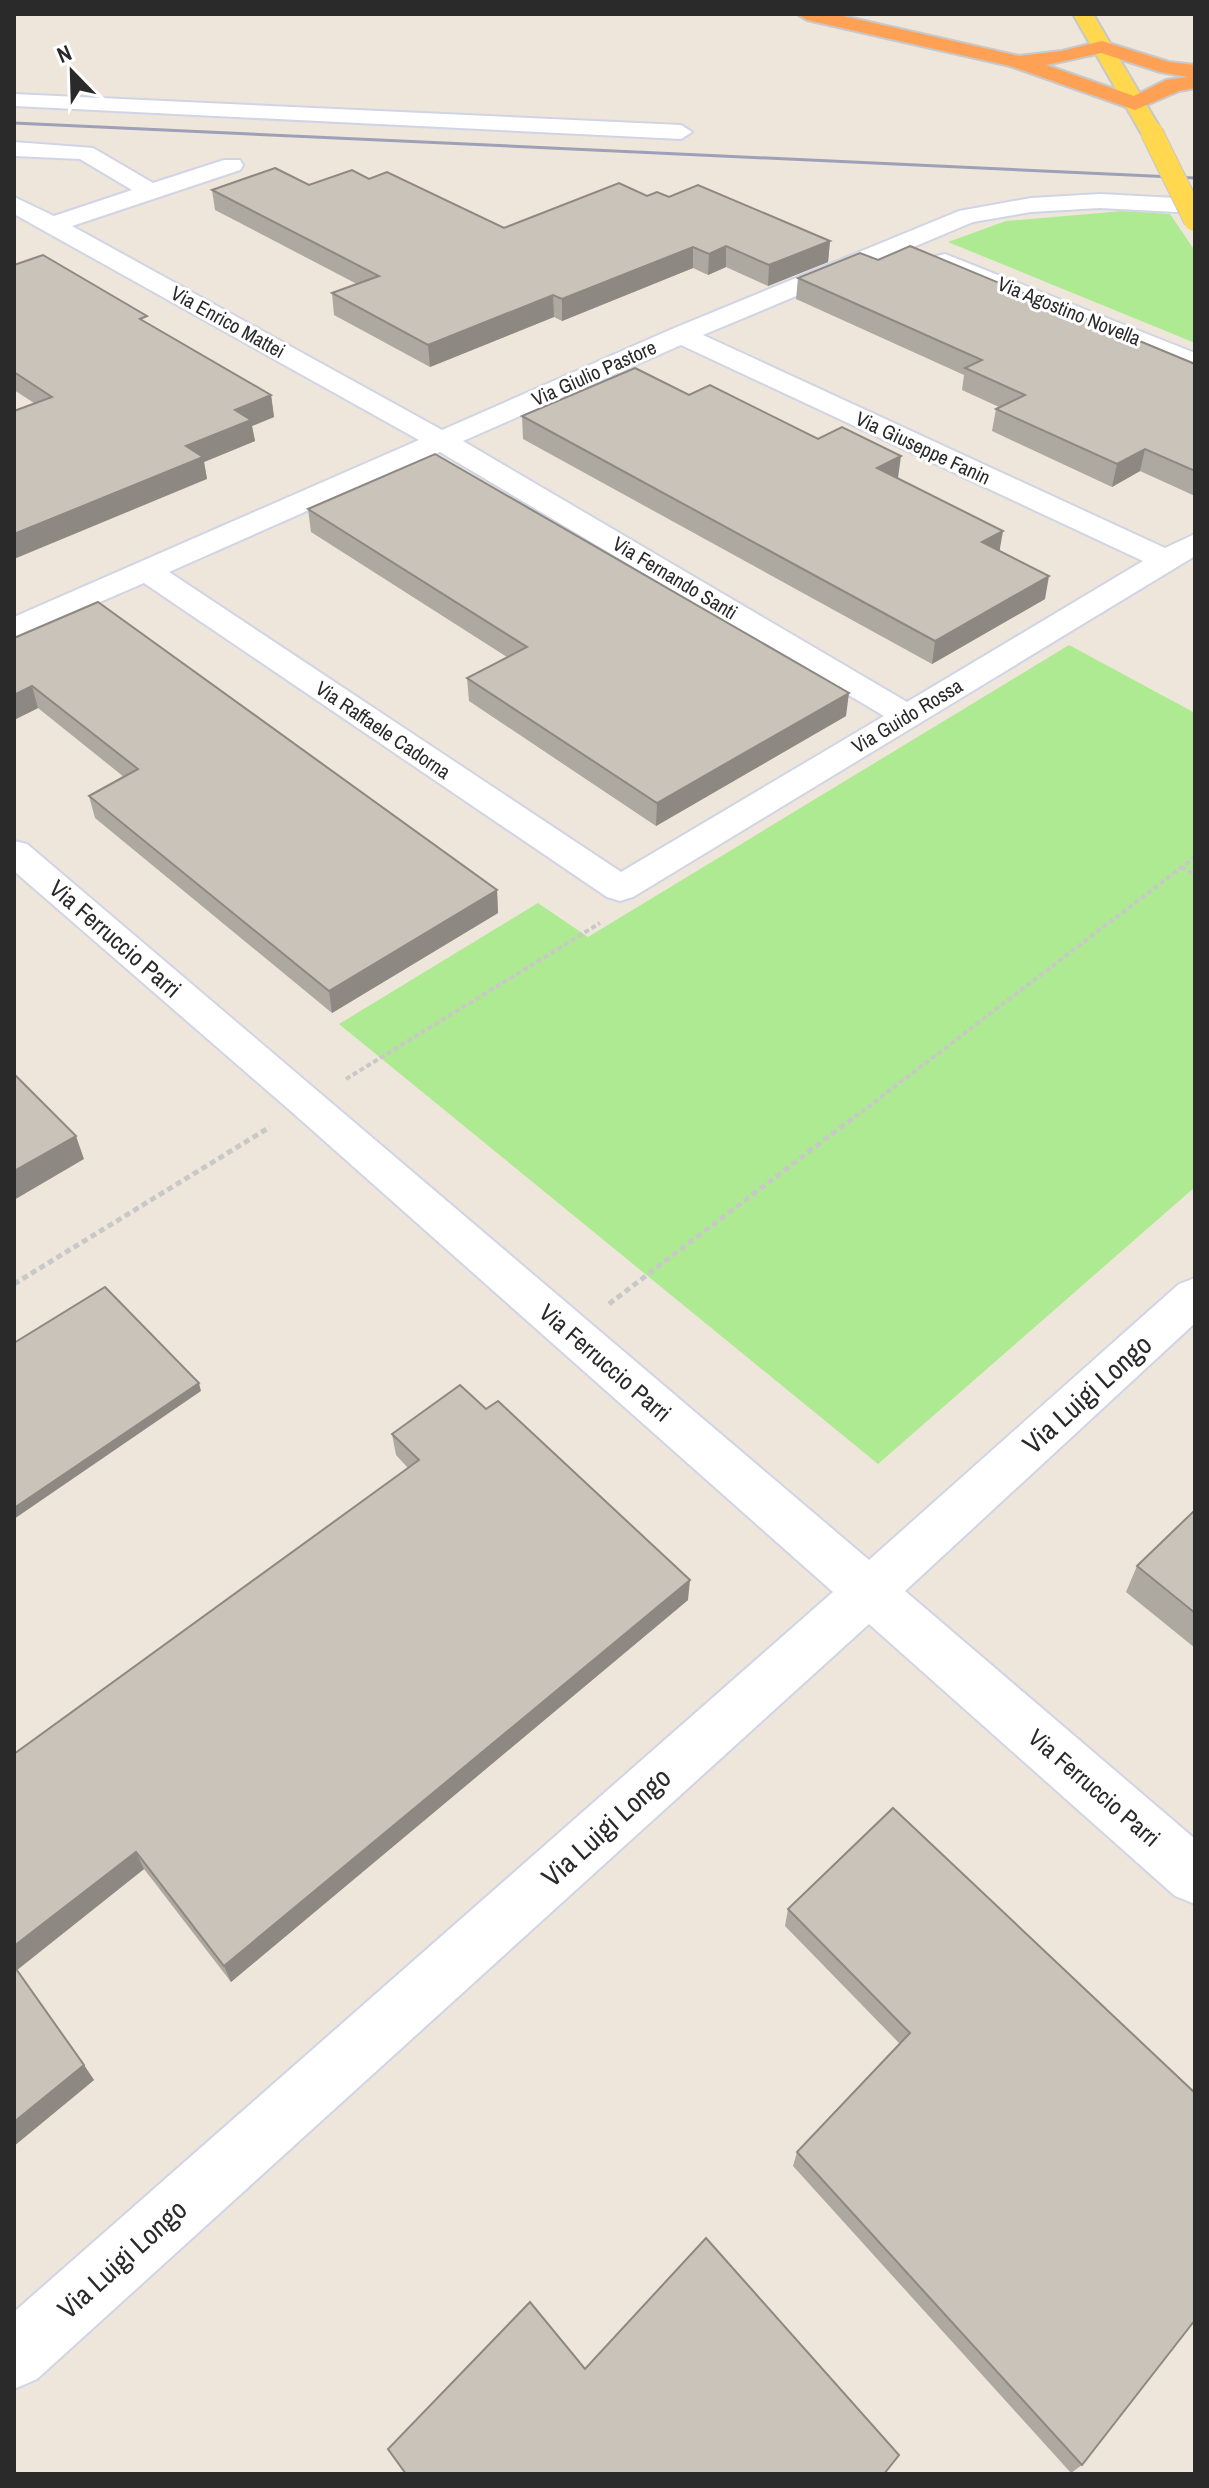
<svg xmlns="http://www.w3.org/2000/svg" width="1209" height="2488" font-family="'Archivo Narrow',sans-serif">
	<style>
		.green { fill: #aeea91 }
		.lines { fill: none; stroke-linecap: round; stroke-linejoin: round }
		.minor-casing { stroke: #d0d4e5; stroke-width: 4 }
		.major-casing { stroke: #c8c8c8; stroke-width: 4 }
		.highway-casing { stroke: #c8c8c8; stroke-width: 4 }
		.path-far1 { stroke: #c8c8c8; stroke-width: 4; stroke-dasharray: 5 3; stroke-linecap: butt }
		.path { stroke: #c8c8c8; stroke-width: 5; stroke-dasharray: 6 4; stroke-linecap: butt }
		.minor { fill: #fff; fill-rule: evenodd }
		.major { fill: #ffd84f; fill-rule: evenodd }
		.highway { fill: #ffa155; fill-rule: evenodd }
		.rail { stroke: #9da0b7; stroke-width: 3 }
		.major-bridge-casing { stroke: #c8c8c8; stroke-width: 24; stroke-linecap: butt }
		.major-bridge { stroke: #ffd84f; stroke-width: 22 }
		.wall { fill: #ada8a0 }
		.shaded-wall { fill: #8d8882 }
		.building { fill: #c9c3ba; stroke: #8d8882; stroke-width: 2 }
		.labels { text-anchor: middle; stroke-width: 6; stroke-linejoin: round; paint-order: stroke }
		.far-street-label { font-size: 20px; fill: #2a2a2a; stroke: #fff }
		.street-label { font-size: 24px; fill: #2a2a2a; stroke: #fff }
		.near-street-label { font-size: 28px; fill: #2a2a2a; stroke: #fff }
	</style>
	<rect width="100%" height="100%" fill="#eee6db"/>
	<!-- green -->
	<g class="green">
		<path d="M 1123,211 L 1170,214 L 1195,251 L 1195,343 L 948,242 L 1006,221 Z"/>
		<path d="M 1069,645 L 1195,713 L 1195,1187 L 878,1464 L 339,1024 L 538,903 L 588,937 Z"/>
	</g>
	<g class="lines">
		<!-- minor casing -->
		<g class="minor-casing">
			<g id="minor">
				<path d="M 14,94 L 681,125 L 692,132 L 681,139 L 14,106 Z"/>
				<path d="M 14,142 L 93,148 L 153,183 L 224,160 L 240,160 L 243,165 L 240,170 L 72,226 L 442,430 L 672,329 L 959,211 L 1031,198 L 1100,194 L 1195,199 L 1195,213 L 1100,208 L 1031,212 L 973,222 L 703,335 L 1165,548 L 1195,534 L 1195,556 L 633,897 L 620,901 L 607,897 L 144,583 L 14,639 L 14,617 L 419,440 L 14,214 L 14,197 L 54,216 L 132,190 L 80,159 L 14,156 ZM 681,345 L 1143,561 L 907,702 L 463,441 ZM 440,452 L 884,716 L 621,872 L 169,572 Z"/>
				<path d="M 945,254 L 1195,353 L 1195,370 L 936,266 L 933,261 L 936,256 Z"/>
				<path d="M 14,841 L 27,844 L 869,1560 L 1179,1284 L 1195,1278 L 1195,1323 L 905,1591 L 1195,1839 L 1195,1904 L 1175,1896 L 869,1624 L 37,2379 L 14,2389 L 14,2312 L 833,1592 L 293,1113 L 14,871 Z"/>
			</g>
		</g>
		<!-- major casing -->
		<g class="major-casing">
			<path id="major" d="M 1073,14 L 1093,14 L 1163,133 L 1160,138 L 1144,138 Z"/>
		</g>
		<!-- highway casing -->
		<g class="highway-casing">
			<path id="highway" d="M 797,14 L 834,14 L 1019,56 L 1062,51 L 1102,41 L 1169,62 L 1195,65 L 1195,88 L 1179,91 L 1135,110 L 1010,66 L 807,20 ZM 1101,53 L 1160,72 L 1188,77 L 1166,80 L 1134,96 L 1046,65 Z"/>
		</g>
		<!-- path-far1 -->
		<g class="path-far1">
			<path d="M 1181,867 L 1195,875"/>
			<path d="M 346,1079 L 600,923"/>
			<path d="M 855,1117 L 1195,857"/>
		</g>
		<!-- path -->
		<g class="path">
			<path d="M 14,1284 L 270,1127"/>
			<path d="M 609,1304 L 857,1115"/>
		</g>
		<!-- minor -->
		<use href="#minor" class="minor"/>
		<!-- major -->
		<use href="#major" class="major"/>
		<!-- highway -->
		<use href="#highway" class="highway"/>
		<!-- rail -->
		<path class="rail" d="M 14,123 L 1195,178"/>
		<!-- major-bridge casing -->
		<g class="major-bridge-casing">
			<path id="major-bridge" d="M 1152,133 L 1195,220"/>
		</g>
		<!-- major-bridge -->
		<use href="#major-bridge" class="major-bridge"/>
	</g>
	<!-- wall -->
	<g class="wall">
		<path d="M 369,179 L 504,228 L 647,196 L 669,197 L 830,241 L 828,262 L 768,286 L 726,267 L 708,275 L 693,268 L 562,321 L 554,317 L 430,367 L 334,315 L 332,293 L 357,284 L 215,210 L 212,190 L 309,185 Z"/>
		<path d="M 878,260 L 1195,364 L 1195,496 L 1140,471 L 1112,487 L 992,431 L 996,409 L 999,407 L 962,390 L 964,375 L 796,299 L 798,278 Z"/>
		<path d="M 14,265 L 148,323 L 271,395 L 274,417 L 252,426 L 255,441 L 204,462 L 207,479 L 34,403 L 14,390 Z"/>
		<path d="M 522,416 L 898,478 L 999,551 L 1045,599 L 932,664 L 523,439 Z"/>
		<path d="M 308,509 L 846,716 L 656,826 L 469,701 L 467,678 L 507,657 L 311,532 Z"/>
		<path d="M 14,638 L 497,890 L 498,913 L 332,1013 L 95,818 L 89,796 L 124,777 L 38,708 L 14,720 Z"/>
		<path d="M 392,1434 L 688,1600 L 231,1982 L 144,1869 L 17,1970 L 94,2080 L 14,2146 L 14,1754 L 408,1468 L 396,1455 Z"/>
		<path d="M 1195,1510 L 1195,1648 L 1126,1592 L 1137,1566 Z"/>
		<path d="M 893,1808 L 1082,2465 L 1071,2473 L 793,2166 L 797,2152 L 900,2044 L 785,1926 L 788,1909 Z"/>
	</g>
	<!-- shaded-wall -->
	<g class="shaded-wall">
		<path d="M 830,241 L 828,262 L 768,286 L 769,265 Z"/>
		<path d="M 726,246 L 726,267 L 708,275 L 709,254 Z"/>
		<path d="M 693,247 L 693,268 L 562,321 L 562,299 Z"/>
		<path d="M 553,295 L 554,317 L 430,367 L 428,345 Z"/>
		<path d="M 271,395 L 274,417 L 252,426 L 255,441 L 204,462 L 207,479 L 14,559 L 14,534 L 186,446 L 235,410 Z"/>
		<path d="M 1145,449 L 1140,471 L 1112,487 L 1117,464 Z"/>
		<path d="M 901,456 L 898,478 L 877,468 Z"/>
		<path d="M 1003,531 L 999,554 L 982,542 Z"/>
		<path d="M 1049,576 L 1045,599 L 932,664 L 935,641 Z"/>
		<path d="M 32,686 L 38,708 L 14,720 L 14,695 Z"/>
		<path d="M 849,693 L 846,716 L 656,826 L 657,803 Z"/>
		<path d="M 497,890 L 498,913 L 332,1013 L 329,991 Z"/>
		<path d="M 76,1136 L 84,1159 L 14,1200 L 14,1171 Z"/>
		<path d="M 199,1383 L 201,1391 L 14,1519 L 14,1508 Z"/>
		<path d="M 690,1580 L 688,1600 L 231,1982 L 224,1966 Z"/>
		<path d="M 136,1852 L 144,1869 L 17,1970 L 14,1966 L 14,1946 Z"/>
		<path d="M 84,2065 L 94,2080 L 14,2146 L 14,2122 Z"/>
	</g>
	<!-- building -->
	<g class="building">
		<path d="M 275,168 L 309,185 L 352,170 L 369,179 L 387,172 L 504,228 L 619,183 L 647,196 L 657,192 L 669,197 L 698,185 L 830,241 L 769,265 L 726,246 L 709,254 L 693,247 L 562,299 L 553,295 L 428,345 L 332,293 L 379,276 L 212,190 Z"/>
		<path d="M 910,246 L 1195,364 L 1195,471 L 1145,449 L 1117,464 L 996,409 L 1025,395 L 965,368 L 982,360 L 798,278 L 860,253 L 878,260 Z"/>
		<path d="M 43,255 L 147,316 L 140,319 L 271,395 L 235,410 L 251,420 L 186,446 L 203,457 L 14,534 L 14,411 L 52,397 L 14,372 L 14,265 Z"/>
		<path d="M 635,368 L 689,395 L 710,385 L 818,439 L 842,427 L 901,456 L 877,468 L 1003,531 L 982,542 L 1049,576 L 935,641 L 522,416 Z"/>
		<path d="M 435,454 L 849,693 L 657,803 L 467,678 L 527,647 L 308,509 Z"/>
		<path d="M 98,602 L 497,890 L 329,991 L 89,796 L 138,769 L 32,686 L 14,695 L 14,638 Z"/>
		<path d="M 14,1074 L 76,1136 L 14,1171 Z"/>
		<path d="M 105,1287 L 199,1383 L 14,1508 L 14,1343 Z"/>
		<path d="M 460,1385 L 486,1409 L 498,1401 L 690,1580 L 224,1966 L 136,1852 L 14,1946 L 14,1754 L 419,1460 L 392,1434 Z"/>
		<path d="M 1195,1510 L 1195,1613 L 1137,1566 Z"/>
		<path d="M 893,1808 L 1195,2093 L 1195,2320 L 1082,2465 L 797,2152 L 910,2033 L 788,1909 Z"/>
		<path d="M 14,1966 L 84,2065 L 14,2122 Z"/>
		<path d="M 706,2238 L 899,2455 L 884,2474 L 406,2474 L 388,2449 L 530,2302 L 585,2369 Z"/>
	</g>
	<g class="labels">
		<!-- far-street labels -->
		<g class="far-street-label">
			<text transform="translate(1069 311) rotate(22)" y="7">Via Agostino Novella</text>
			<text transform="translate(228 322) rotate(29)" y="7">Via Enrico Mattei</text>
			<text transform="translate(594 373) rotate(-24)" y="7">Via Giulio Pastore</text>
			<text transform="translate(923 448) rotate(25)" y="7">Via Giuseppe Fanin</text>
			<text transform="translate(675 578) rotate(31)" y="7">Via Fernando Santi</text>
			<text transform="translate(907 716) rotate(-31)" y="7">Via Guido Rossa</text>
			<text transform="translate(383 730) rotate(34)" y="7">Via Raffaele Cadorna</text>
		</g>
		<!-- street labels -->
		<g class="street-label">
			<text transform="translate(115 939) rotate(41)" y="8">Via Ferruccio Parri</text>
			<text transform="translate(605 1363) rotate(41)" y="8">Via Ferruccio Parri</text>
			<text transform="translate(1094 1788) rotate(41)" y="8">Via Ferruccio Parri</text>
		</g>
		<!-- near-street labels -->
		<g class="near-street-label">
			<text transform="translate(1087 1394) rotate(-42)" y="10">Via Luigi Longo</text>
			<text transform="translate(606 1827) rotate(-42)" y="10">Via Luigi Longo</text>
			<text transform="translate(122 2259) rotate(-42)" y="10">Via Luigi Longo</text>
		</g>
	</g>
	<!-- border -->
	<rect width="1209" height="2488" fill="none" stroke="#2a2a2a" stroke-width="32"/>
	<!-- north arrow -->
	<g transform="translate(72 72) rotate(337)" stroke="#ffffff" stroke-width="6" paint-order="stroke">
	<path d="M0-6L14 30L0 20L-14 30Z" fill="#2a2a2a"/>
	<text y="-12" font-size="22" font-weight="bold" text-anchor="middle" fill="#2a2a2a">N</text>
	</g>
</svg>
